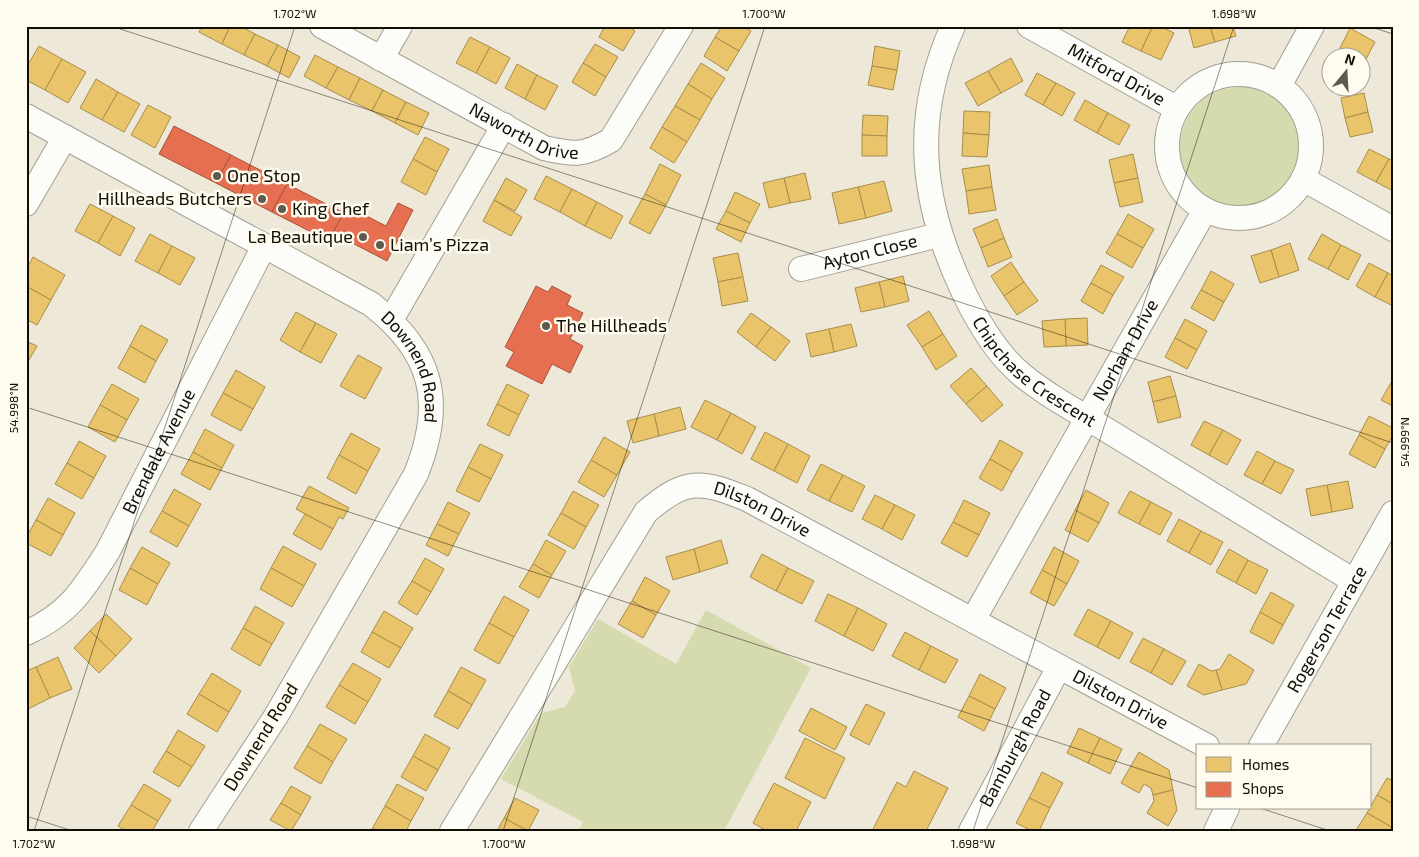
<svg xmlns="http://www.w3.org/2000/svg" width="1419" height="857" font-family="'Exo 2',sans-serif">
	<style>
		.green { fill: #d6daaf }
		.homes { fill: #e9c46a; stroke: #a88d4b }
		.shops { fill: #e76f51; stroke: #a7523a }
		.lines { fill: none; stroke-linecap: round; stroke-linejoin: round }
		.minor-casing { stroke: #a39f92; stroke-width: 26 }
		.minor { stroke: #fcfcf9; stroke-width: 24 }
		.ticks { fill: none; stroke: #110e04; stroke-width: 1; stroke-opacity: 0.45 }
		.poi-dot { fill: #5e5a4e; stroke: #fffbee; stroke-width: 2 }
		.labels { text-anchor: middle; stroke-width: 5; stroke-linejoin: round; paint-order: stroke }
		.street-label { font-size: 18px; fill: #110e04; stroke: #fffbee }
		.poi-label { font-size: 18px; fill: #110e04; stroke: #fffbee; text-anchor: start }
		.neatline { fill: none; stroke: #110e04; stroke-width: 2 }
		.ticks-label { font-size: 12px; text-anchor: middle; fill: #110e04 }
	</style>
	<rect width="100%" height="100%" fill="#ede8d7"/>
	<!-- green -->
	<g class="green">
		<circle cx="1240" cy="147" r="60"/>
		<path d="M 706,610 L 811,668 L 724,831 L 578,831 L 583,822 L 501,779 L 541,713 L 565,707 L 575,691 L 569,667 L 598,619 L 676,664 Z"/>
	</g>
	<!-- homes -->
	<g class="homes">
		<path d="M 202,26 L 230,26 L 222,44 L 199,32 Z"/>
		<path d="M 230,26 L 240,26 L 255,34 L 244,55 L 222,44 Z"/>
		<path d="M 605,26 L 627,26 L 635,31 L 623,51 L 599,37 Z"/>
		<path d="M 722,26 L 743,26 L 751,31 L 739,51 L 715,37 Z"/>
		<path d="M 1130,26 L 1153,26 L 1141,51 L 1122,42 Z"/>
		<path d="M 1153,26 L 1160,26 L 1174,33 L 1161,60 L 1141,51 Z"/>
		<path d="M 1188,26 L 1210,26 L 1215,42 L 1194,48 Z"/>
		<path d="M 1210,26 L 1233,26 L 1236,36 L 1215,42 Z"/>
		<path d="M 1350,28 L 1375,42 L 1365,61 L 1340,48 Z"/>
		<path d="M 255,34 L 278,45 L 267,66 L 244,55 Z"/>
		<path d="M 470,37 L 490,47 L 476,73 L 456,63 Z"/>
		<path d="M 715,37 L 739,51 L 727,71 L 704,56 Z"/>
		<path d="M 595,44 L 618,57 L 606,77 L 583,63 Z"/>
		<path d="M 278,45 L 300,57 L 289,78 L 267,66 Z"/>
		<path d="M 39,46 L 62,59 L 45,90 L 26,80 L 26,68 Z"/>
		<path d="M 875,46 L 900,51 L 897,70 L 872,66 Z"/>
		<path d="M 490,47 L 510,58 L 496,84 L 476,73 Z"/>
		<path d="M 1340,48 L 1358,58 L 1335,58 Z"/>
		<path d="M 315,55 L 338,67 L 326,88 L 304,76 Z"/>
		<path d="M 1011,58 L 1023,81 L 1001,93 L 988,71 Z"/>
		<path d="M 62,59 L 86,72 L 68,103 L 45,90 Z"/>
		<path d="M 583,63 L 606,77 L 595,96 L 572,82 Z"/>
		<path d="M 701,63 L 725,78 L 712,99 L 688,84 Z"/>
		<path d="M 517,64 L 537,75 L 525,99 L 505,88 Z"/>
		<path d="M 872,66 L 897,70 L 893,90 L 868,85 Z"/>
		<path d="M 338,67 L 360,78 L 349,100 L 326,88 Z"/>
		<path d="M 988,71 L 1001,93 L 978,106 L 965,83 Z"/>
		<path d="M 1037,73 L 1056,83 L 1043,105 L 1025,95 Z"/>
		<path d="M 537,75 L 558,86 L 545,110 L 525,99 Z"/>
		<path d="M 360,78 L 383,90 L 372,111 L 349,100 Z"/>
		<path d="M 96,79 L 118,92 L 102,120 L 80,108 Z"/>
		<path d="M 1056,83 L 1075,93 L 1062,116 L 1043,105 Z"/>
		<path d="M 688,84 L 712,99 L 700,120 L 675,106 Z"/>
		<path d="M 383,90 L 406,102 L 395,123 L 372,111 Z"/>
		<path d="M 118,92 L 140,104 L 124,132 L 102,120 Z"/>
		<path d="M 1364,93 L 1368,112 L 1345,118 L 1341,98 Z"/>
		<path d="M 1085,100 L 1108,113 L 1097,133 L 1074,120 Z"/>
		<path d="M 406,102 L 429,113 L 418,135 L 395,123 Z"/>
		<path d="M 148,105 L 171,117 L 155,148 L 131,135 Z"/>
		<path d="M 675,106 L 700,120 L 687,142 L 662,127 Z"/>
		<path d="M 964,111 L 990,112 L 989,135 L 963,133 Z"/>
		<path d="M 1368,112 L 1373,132 L 1350,137 L 1345,118 Z"/>
		<path d="M 1108,113 L 1130,125 L 1119,145 L 1097,133 Z"/>
		<path d="M 863,115 L 888,116 L 887,136 L 862,135 Z"/>
		<path d="M 662,127 L 687,142 L 674,163 L 650,148 Z"/>
		<path d="M 963,133 L 989,135 L 987,157 L 962,156 Z"/>
		<path d="M 862,135 L 887,136 L 887,156 L 862,156 Z"/>
		<path d="M 425,137 L 449,149 L 437,172 L 413,159 Z"/>
		<path d="M 1369,149 L 1389,159 L 1376,182 L 1357,172 Z"/>
		<path d="M 1133,154 L 1138,178 L 1114,183 L 1109,160 Z"/>
		<path d="M 413,159 L 437,172 L 426,195 L 401,182 Z"/>
		<path d="M 1389,159 L 1393,161 L 1393,191 L 1376,182 Z"/>
		<path d="M 660,164 L 681,175 L 666,205 L 645,194 Z"/>
		<path d="M 989,165 L 992,187 L 966,191 L 962,169 Z"/>
		<path d="M 805,173 L 811,199 L 790,203 L 784,178 Z"/>
		<path d="M 546,176 L 572,189 L 560,212 L 534,199 Z"/>
		<path d="M 506,178 L 527,190 L 515,211 L 494,200 Z"/>
		<path d="M 784,178 L 790,203 L 769,208 L 763,183 Z"/>
		<path d="M 1138,178 L 1143,202 L 1120,207 L 1114,183 Z"/>
		<path d="M 884,181 L 892,211 L 866,218 L 858,187 Z"/>
		<path d="M 858,187 L 866,218 L 839,224 L 832,193 Z"/>
		<path d="M 992,187 L 996,210 L 969,214 L 966,191 Z"/>
		<path d="M 572,189 L 597,202 L 585,226 L 560,212 Z"/>
		<path d="M 735,192 L 760,204 L 750,223 L 726,211 Z"/>
		<path d="M 645,194 L 666,205 L 650,234 L 629,223 Z"/>
		<path d="M 494,200 L 522,217 L 511,236 L 483,221 Z"/>
		<path d="M 597,202 L 623,216 L 611,239 L 585,226 Z"/>
		<path d="M 90,204 L 113,216 L 98,243 L 75,231 Z"/>
		<path d="M 726,211 L 750,223 L 741,242 L 716,229 Z"/>
		<path d="M 1128,214 L 1154,229 L 1143,248 L 1117,234 Z"/>
		<path d="M 113,216 L 135,228 L 120,256 L 98,243 Z"/>
		<path d="M 997,219 L 1004,238 L 981,248 L 973,229 Z"/>
		<path d="M 150,234 L 172,246 L 158,273 L 135,261 Z"/>
		<path d="M 1117,234 L 1143,248 L 1132,268 L 1106,253 Z"/>
		<path d="M 1322,234 L 1341,245 L 1328,269 L 1308,259 Z"/>
		<path d="M 1004,238 L 1012,257 L 988,267 L 981,248 Z"/>
		<path d="M 1290,243 L 1299,270 L 1279,277 L 1271,250 Z"/>
		<path d="M 1341,245 L 1361,255 L 1348,280 L 1328,269 Z"/>
		<path d="M 172,246 L 195,258 L 180,285 L 158,273 Z"/>
		<path d="M 1271,250 L 1279,277 L 1260,283 L 1251,256 Z"/>
		<path d="M 738,253 L 743,277 L 718,282 L 713,258 Z"/>
		<path d="M 33,257 L 65,275 L 51,300 L 26,286 L 26,270 Z"/>
		<path d="M 1011,262 L 1024,282 L 1004,296 L 991,276 Z"/>
		<path d="M 1369,263 L 1388,273 L 1375,297 L 1356,286 Z"/>
		<path d="M 1101,265 L 1124,277 L 1113,295 L 1091,283 Z"/>
		<path d="M 1211,271 L 1234,284 L 1224,302 L 1201,290 Z"/>
		<path d="M 1388,273 L 1393,276 L 1393,306 L 1375,297 Z"/>
		<path d="M 903,276 L 909,301 L 885,307 L 879,282 Z"/>
		<path d="M 743,277 L 748,301 L 722,306 L 718,282 Z"/>
		<path d="M 879,282 L 885,307 L 861,312 L 855,288 Z"/>
		<path d="M 1024,282 L 1038,301 L 1017,315 L 1004,296 Z"/>
		<path d="M 1091,283 L 1113,295 L 1103,314 L 1081,301 Z"/>
		<path d="M 26,286 L 51,300 L 37,325 L 26,319 Z"/>
		<path d="M 1201,290 L 1224,302 L 1214,321 L 1191,308 Z"/>
		<path d="M 929,311 L 943,334 L 922,347 L 907,325 Z"/>
		<path d="M 296,312 L 316,323 L 300,352 L 280,340 Z"/>
		<path d="M 751,313 L 771,327 L 756,347 L 737,332 Z"/>
		<path d="M 1087,318 L 1088,345 L 1066,346 L 1065,319 Z"/>
		<path d="M 1065,319 L 1066,346 L 1044,347 L 1042,321 Z"/>
		<path d="M 1185,319 L 1207,331 L 1197,350 L 1175,338 Z"/>
		<path d="M 316,323 L 337,334 L 321,363 L 300,352 Z"/>
		<path d="M 851,324 L 857,346 L 834,352 L 829,329 Z"/>
		<path d="M 141,325 L 168,340 L 156,361 L 130,346 Z"/>
		<path d="M 771,327 L 790,341 L 775,361 L 756,347 Z"/>
		<path d="M 829,329 L 834,352 L 811,357 L 806,334 Z"/>
		<path d="M 943,334 L 957,356 L 936,370 L 922,347 Z"/>
		<path d="M 1175,338 L 1197,350 L 1187,369 L 1165,357 Z"/>
		<path d="M 26,341 L 37,346 L 26,365 Z"/>
		<path d="M 130,346 L 156,361 L 145,383 L 118,368 Z"/>
		<path d="M 358,355 L 382,368 L 365,399 L 340,386 Z"/>
		<path d="M 971,368 L 987,386 L 966,404 L 950,386 Z"/>
		<path d="M 236,370 L 265,387 L 253,409 L 223,393 Z"/>
		<path d="M 1170,376 L 1176,396 L 1153,402 L 1148,382 Z"/>
		<path d="M 1392,381 L 1393,381 L 1393,406 L 1381,400 Z"/>
		<path d="M 112,384 L 139,399 L 127,420 L 100,405 Z"/>
		<path d="M 507,384 L 529,395 L 519,415 L 497,404 Z"/>
		<path d="M 987,386 L 1003,405 L 982,422 L 966,404 Z"/>
		<path d="M 223,393 L 253,409 L 241,431 L 211,415 Z"/>
		<path d="M 1176,396 L 1181,417 L 1158,423 L 1153,402 Z"/>
		<path d="M 705,400 L 731,413 L 717,440 L 691,427 Z"/>
		<path d="M 497,404 L 519,415 L 509,436 L 487,425 Z"/>
		<path d="M 100,405 L 127,420 L 115,442 L 88,427 Z"/>
		<path d="M 680,407 L 686,429 L 659,436 L 654,414 Z"/>
		<path d="M 731,413 L 756,427 L 742,454 L 717,440 Z"/>
		<path d="M 654,414 L 659,436 L 633,443 L 627,421 Z"/>
		<path d="M 1369,416 L 1393,428 L 1393,435 L 1385,449 L 1359,435 Z"/>
		<path d="M 1204,421 L 1223,430 L 1209,455 L 1191,445 Z"/>
		<path d="M 205,429 L 234,445 L 222,468 L 193,452 Z"/>
		<path d="M 1223,430 L 1241,440 L 1227,465 L 1209,455 Z"/>
		<path d="M 765,432 L 788,444 L 774,471 L 751,459 Z"/>
		<path d="M 351,433 L 380,449 L 368,471 L 339,455 Z"/>
		<path d="M 1359,435 L 1385,449 L 1375,468 L 1349,454 Z"/>
		<path d="M 604,437 L 630,452 L 617,475 L 591,460 Z"/>
		<path d="M 1000,440 L 1023,453 L 1012,472 L 990,459 Z"/>
		<path d="M 79,441 L 106,456 L 94,478 L 67,463 Z"/>
		<path d="M 480,444 L 503,455 L 491,479 L 468,467 Z"/>
		<path d="M 788,444 L 810,456 L 797,483 L 774,471 Z"/>
		<path d="M 1257,451 L 1275,461 L 1262,484 L 1244,475 Z"/>
		<path d="M 193,452 L 222,468 L 210,490 L 181,474 Z"/>
		<path d="M 339,455 L 368,471 L 356,494 L 327,478 Z"/>
		<path d="M 990,459 L 1012,472 L 1002,491 L 979,478 Z"/>
		<path d="M 591,460 L 617,475 L 604,497 L 578,482 Z"/>
		<path d="M 1275,461 L 1294,470 L 1281,494 L 1262,484 Z"/>
		<path d="M 67,463 L 94,478 L 82,499 L 55,484 Z"/>
		<path d="M 821,464 L 843,475 L 829,501 L 807,490 Z"/>
		<path d="M 468,467 L 491,479 L 479,502 L 456,491 Z"/>
		<path d="M 843,475 L 865,486 L 852,512 L 829,501 Z"/>
		<path d="M 1348,481 L 1353,508 L 1332,512 L 1327,485 Z"/>
		<path d="M 1327,485 L 1332,512 L 1311,516 L 1306,489 Z"/>
		<path d="M 309,486 L 349,508 L 343,519 L 339,517 L 333,529 L 296,509 Z"/>
		<path d="M 174,489 L 201,504 L 189,526 L 162,511 Z"/>
		<path d="M 1086,490 L 1109,503 L 1099,523 L 1075,510 Z"/>
		<path d="M 573,491 L 599,505 L 586,527 L 561,513 Z"/>
		<path d="M 1130,491 L 1151,502 L 1139,524 L 1118,513 Z"/>
		<path d="M 875,495 L 895,505 L 882,529 L 862,519 Z"/>
		<path d="M 48,498 L 75,513 L 63,535 L 36,520 Z"/>
		<path d="M 964,500 L 990,513 L 979,535 L 953,522 Z"/>
		<path d="M 448,502 L 470,513 L 459,534 L 437,524 Z"/>
		<path d="M 1151,502 L 1172,513 L 1160,535 L 1139,524 Z"/>
		<path d="M 895,505 L 915,515 L 902,540 L 882,529 Z"/>
		<path d="M 1075,510 L 1099,523 L 1088,542 L 1065,530 Z"/>
		<path d="M 162,511 L 189,526 L 177,547 L 150,532 Z"/>
		<path d="M 561,513 L 586,527 L 574,549 L 548,535 Z"/>
		<path d="M 305,514 L 333,529 L 321,550 L 293,534 Z"/>
		<path d="M 1179,519 L 1201,531 L 1189,553 L 1167,541 Z"/>
		<path d="M 36,520 L 63,535 L 51,556 L 26,543 L 26,538 Z"/>
		<path d="M 953,522 L 979,535 L 967,557 L 941,543 Z"/>
		<path d="M 437,524 L 459,534 L 448,556 L 426,545 Z"/>
		<path d="M 1201,531 L 1223,542 L 1211,565 L 1189,553 Z"/>
		<path d="M 546,540 L 566,551 L 552,575 L 533,564 Z"/>
		<path d="M 721,540 L 728,563 L 700,572 L 694,549 Z"/>
		<path d="M 283,546 L 316,564 L 304,586 L 271,568 Z"/>
		<path d="M 142,547 L 170,563 L 158,584 L 130,568 Z"/>
		<path d="M 1054,547 L 1079,561 L 1067,584 L 1042,570 Z"/>
		<path d="M 694,549 L 700,572 L 673,580 L 666,557 Z"/>
		<path d="M 1229,549 L 1248,560 L 1236,583 L 1216,572 Z"/>
		<path d="M 762,554 L 788,568 L 776,591 L 750,577 Z"/>
		<path d="M 425,558 L 444,569 L 431,592 L 412,581 Z"/>
		<path d="M 1248,560 L 1268,570 L 1256,594 L 1236,583 Z"/>
		<path d="M 533,564 L 552,575 L 539,598 L 519,587 Z"/>
		<path d="M 130,568 L 158,584 L 147,605 L 119,590 Z"/>
		<path d="M 271,568 L 304,586 L 292,607 L 260,589 Z"/>
		<path d="M 788,568 L 814,581 L 802,604 L 776,591 Z"/>
		<path d="M 1042,570 L 1067,584 L 1054,606 L 1030,593 Z"/>
		<path d="M 645,577 L 670,591 L 656,615 L 632,601 Z"/>
		<path d="M 412,581 L 431,592 L 417,615 L 398,603 Z"/>
		<path d="M 1271,592 L 1294,605 L 1283,625 L 1260,612 Z"/>
		<path d="M 828,594 L 858,608 L 844,636 L 815,621 Z"/>
		<path d="M 504,596 L 529,610 L 514,637 L 489,623 Z"/>
		<path d="M 632,601 L 656,615 L 643,638 L 618,624 Z"/>
		<path d="M 255,606 L 284,623 L 272,644 L 243,628 Z"/>
		<path d="M 858,608 L 887,624 L 873,651 L 844,636 Z"/>
		<path d="M 1088,609 L 1111,621 L 1097,647 L 1074,635 Z"/>
		<path d="M 384,611 L 413,628 L 401,648 L 372,632 Z"/>
		<path d="M 1260,612 L 1283,625 L 1273,644 L 1250,632 Z"/>
		<path d="M 106,614 L 132,639 L 116,656 L 90,631 Z"/>
		<path d="M 1111,621 L 1133,633 L 1119,659 L 1097,647 Z"/>
		<path d="M 489,623 L 514,637 L 499,664 L 474,650 Z"/>
		<path d="M 243,628 L 272,644 L 260,666 L 231,649 Z"/>
		<path d="M 90,631 L 116,656 L 99,673 L 74,648 Z"/>
		<path d="M 372,632 L 401,648 L 389,668 L 361,652 Z"/>
		<path d="M 905,632 L 931,646 L 919,670 L 892,656 Z"/>
		<path d="M 1143,638 L 1164,649 L 1151,673 L 1130,662 Z"/>
		<path d="M 931,646 L 958,660 L 945,683 L 919,670 Z"/>
		<path d="M 1164,649 L 1186,661 L 1172,685 L 1151,673 Z"/>
		<path d="M 1229,654 L 1254,670 L 1246,684 L 1222,690 L 1216,670 L 1220,669 Z"/>
		<path d="M 58,657 L 72,689 L 50,698 L 36,667 Z"/>
		<path d="M 353,663 L 381,679 L 368,702 L 339,685 Z"/>
		<path d="M 1199,664 L 1211,671 L 1216,670 L 1222,690 L 1204,695 L 1187,686 Z"/>
		<path d="M 36,667 L 50,698 L 28,709 L 26,671 Z"/>
		<path d="M 461,667 L 486,680 L 472,705 L 448,691 Z"/>
		<path d="M 212,673 L 241,691 L 229,712 L 199,694 Z"/>
		<path d="M 980,674 L 1006,688 L 995,709 L 969,696 Z"/>
		<path d="M 339,685 L 368,702 L 355,724 L 326,707 Z"/>
		<path d="M 448,691 L 472,705 L 458,729 L 434,716 Z"/>
		<path d="M 199,694 L 229,712 L 217,732 L 187,714 Z"/>
		<path d="M 969,696 L 995,709 L 984,731 L 958,717 Z"/>
		<path d="M 866,704 L 885,713 L 869,745 L 850,735 Z"/>
		<path d="M 811,708 L 847,727 L 835,750 L 799,731 Z"/>
		<path d="M 320,724 L 347,739 L 333,762 L 307,746 Z"/>
		<path d="M 1079,728 L 1100,738 L 1088,763 L 1067,753 Z"/>
		<path d="M 178,730 L 205,746 L 192,767 L 166,751 Z"/>
		<path d="M 425,734 L 450,748 L 438,770 L 413,756 Z"/>
		<path d="M 805,738 L 845,758 L 825,799 L 785,778 Z"/>
		<path d="M 1100,738 L 1122,749 L 1110,774 L 1088,763 Z"/>
		<path d="M 307,746 L 333,762 L 321,784 L 294,768 Z"/>
		<path d="M 166,751 L 192,767 L 179,787 L 153,772 Z"/>
		<path d="M 1139,752 L 1169,770 L 1173,790 L 1153,795 L 1151,788 L 1144,784 L 1139,793 L 1121,783 Z"/>
		<path d="M 413,756 L 438,770 L 426,791 L 401,777 Z"/>
		<path d="M 914,771 L 948,788 L 926,831 L 872,831 L 897,782 L 906,787 Z"/>
		<path d="M 1042,772 L 1063,783 L 1050,808 L 1029,798 Z"/>
		<path d="M 1387,778 L 1393,781 L 1393,804 L 1377,795 Z"/>
		<path d="M 774,783 L 811,802 L 796,831 L 767,831 L 753,823 Z"/>
		<path d="M 144,784 L 171,800 L 158,821 L 131,805 Z"/>
		<path d="M 397,784 L 424,798 L 411,821 L 385,806 Z"/>
		<path d="M 291,786 L 311,797 L 301,815 L 281,803 Z"/>
		<path d="M 1173,790 L 1177,810 L 1168,826 L 1147,813 L 1154,801 L 1153,795 Z"/>
		<path d="M 1377,795 L 1393,804 L 1393,828 L 1367,813 Z"/>
		<path d="M 515,798 L 539,810 L 528,831 L 504,818 Z"/>
		<path d="M 1029,798 L 1050,808 L 1039,831 L 1032,831 L 1016,823 Z"/>
		<path d="M 281,803 L 301,815 L 291,831 L 270,820 Z"/>
		<path d="M 131,805 L 158,821 L 152,831 L 126,831 L 118,826 Z"/>
		<path d="M 385,806 L 411,821 L 406,831 L 372,829 Z"/>
		<path d="M 1367,813 L 1393,828 L 1392,831 L 1356,830 Z"/>
		<path d="M 504,818 L 528,831 L 497,831 Z"/>
	</g>
	<!-- shops -->
	<g class="shops">
		<path d="M 174,126 L 231,155 L 216,183 L 159,154 Z"/>
		<path d="M 231,155 L 287,184 L 272,212 L 216,183 Z"/>
		<path d="M 287,184 L 344,213 L 329,241 L 272,212 Z"/>
		<path d="M 398,203 L 413,210 L 387,261 L 333,233 L 347,206 L 386,226 Z"/>
		<path d="M 536,286 L 548,292 L 552,286 L 571,296 L 567,305 L 583,313 L 570,339 L 583,346 L 570,373 L 552,364 L 542,384 L 506,366 L 514,352 L 505,347 Z"/>
	</g>
	<g class="lines">
		<!-- minor casing -->
		<g class="minor-casing">
			<g id="minor">
				<path id="s1" d="M 322,26 L 544,148 C 574,155 584,156 611,140 L 681,26"/>
				<path id="s2" d="M 953,26 C 911,119 921,203 964,293 C 978,322 996,353 1021,374 C 1030,382 1041,389 1051,396 L 1354,581"/>
				<path id="s3" d="M 1029,26 L 1176,108"/>
				<path d="M 381,59 L 400,26"/>
				<circle cx="1239" cy="146" r="72"/>
				<path d="M 1279,86 L 1312,26"/>
				<path id="s4" d="M 26,116 L 371,304 C 433,352 445,402 416,474 L 276,716 L 201,831"/>
				<path d="M 1303,179 L 1393,229"/>
				<path d="M 26,204 L 65,137"/>
				<path id="s5" d="M 801,269 L 939,235"/>
				<path d="M 391,320 L 504,125"/>
				<path id="s6" d="M 973,620 L 1205,210"/>
				<path id="s7" d="M 26,633 C 68,615 84,589 108,551 L 264,246"/>
				<path id="s8" d="M 1261,746 L 1393,513"/>
				<path id="s9" d="M 452,831 L 646,512 C 686,478 700,480 747,499 L 1207,746"/>
				<path id="s10" d="M 971,831 L 1059,667"/>
				<path d="M 1216,831 L 1227,808"/>
			</g>
		</g>
		<!-- minor -->
		<use href="#minor" class="minor"/>
	</g>
	<!-- ticks -->
	<path class="ticks" d="M 111,26 L 1393,443M 1368,26 L 1393,34M 26,407 L 1198,788M 1260,808 L 1330,831M 26,816 L 73,831M 34,831 L 295,26M 503,831 L 765,26M 973,831 L 1234,26"/>
	<!-- markers -->
	<g class="poi-dot">
		<circle cx="217" cy="176" r="5"/>
		<circle cx="262" cy="199" r="5"/>
		<circle cx="282" cy="209" r="5"/>
		<circle cx="363" cy="237" r="5"/>
		<circle cx="380" cy="245" r="5"/>
		<circle cx="546" cy="326" r="5"/>
	</g>
	<g class="labels">
		<!-- street labels -->
		<g class="street-label">
			<text dy="6" stroke="none"><textPath href="#s3" startOffset="100">Mitford Drive</textPath></text>
			<text dy="6" stroke="none"><textPath href="#s1" startOffset="229">Naworth Drive</textPath></text>
			<text dy="6" stroke="none"><textPath href="#s5" startOffset="71">Ayton Close</textPath></text>
			<text dy="6" stroke="none"><textPath href="#s6" startOffset="310">Norham Drive</textPath></text>
			<text dy="6" stroke="none"><textPath href="#s2" startOffset="385">Chipchase Crescent</textPath></text>
			<text dy="6" stroke="none"><textPath href="#s4" startOffset="471">Downend Road</textPath></text>
			<text dy="6" stroke="none"><textPath href="#s7" startOffset="230">Brendale Avenue</textPath></text>
			<text dy="6" stroke="none"><textPath href="#s9" startOffset="502">Dilston Drive</textPath></text>
			<text dy="6" stroke="none"><textPath href="#s8" startOffset="134">Rogerson Terrace</textPath></text>
			<text dy="6" stroke="none"><textPath href="#s9" startOffset="908">Dilston Drive</textPath></text>
			<text transform="translate(261 737) rotate(-58)" y="6">Downend Road</text>
			<text dy="6" stroke="none"><textPath href="#s10" startOffset="94">Bamburgh Road</textPath></text>
		</g>
		<!-- poi labels -->
		<g class="poi-label">
			<text x="227" y="182">One Stop</text>
			<text x="252" y="205" text-anchor="end">Hillheads Butchers</text>
			<text x="292" y="215">King Chef</text>
			<text x="353" y="243" text-anchor="end">La Beautique</text>
			<text x="390" y="251">Liam’s Pizza</text>
			<text x="556" y="332">The Hillheads</text>
		</g>
	</g>
	<!-- border -->
	<rect width="1419" height="857" fill="none" stroke="#fffbee" stroke-width="55"/>
	<!-- legend -->
	<rect x="1196" y="744" width="175" height="65" fill="#fffbee" stroke="#a09c90"/>
	<rect x="1206" y="757" width="25" height="15" fill="#e9c46a" stroke="#a09c90"/>
	<text x="1242" y="770" font-size="15" fill="#110e04">Homes</text>
	<rect x="1206" y="782" width="25" height="15" fill="#e76f51" stroke="#a09c90"/>
	<text x="1242" y="794" font-size="15" fill="#110e04">Shops</text>
	<!-- north arrow -->
	<g transform="translate(1346 72) rotate(18)"><circle r="24" fill="#fffbee" stroke="#a09c90"/>
	<path d="M0-4L9 19L0 12L-9 19Z" fill="#5e5a4e"/>
	<text y="-8" font-size="14" font-weight="bold" text-anchor="middle" fill="#110e04">N</text>
	</g>
	<rect x="28" y="28" width="1364" height="802" class="neatline"/>
	<g class="ticks-label">
		<text x="295" y="18">1.702°W</text>
		<text x="764" y="18">1.700°W</text>
		<text x="1234" y="18">1.698°W</text>
		<text transform="translate(14 408) rotate(-90)" y="4">54.998°N</text>
		<text transform="translate(1405 442) rotate(-90)" y="4">54.999°N</text>
		<text x="34" y="848">1.702°W</text>
		<text x="504" y="848">1.700°W</text>
		<text x="973" y="848">1.698°W</text>
	</g>
</svg>
